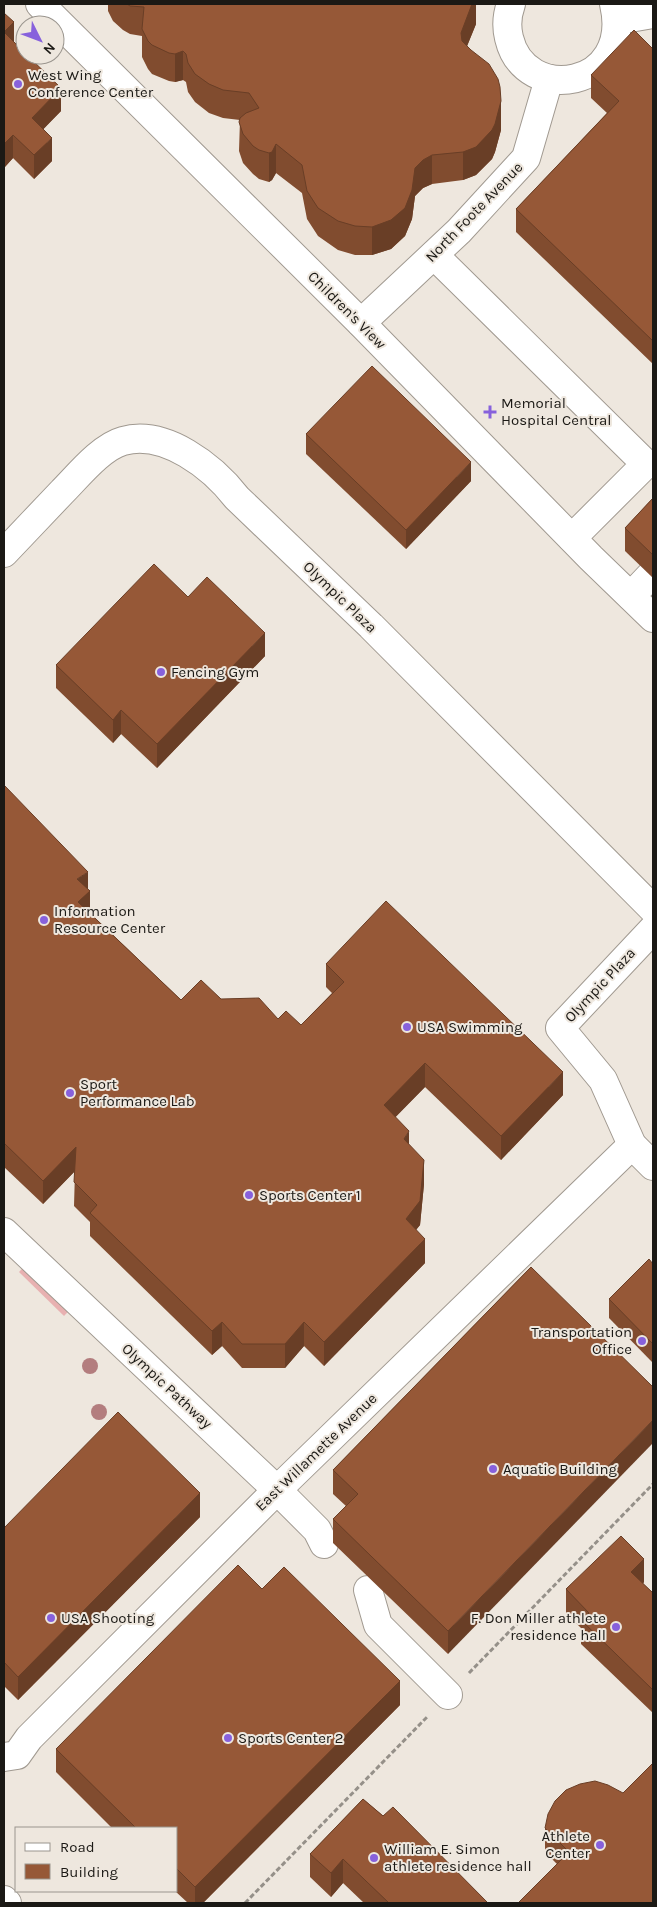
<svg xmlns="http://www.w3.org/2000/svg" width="657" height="1907" font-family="Karla,sans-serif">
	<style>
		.green { fill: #e8b1b1 }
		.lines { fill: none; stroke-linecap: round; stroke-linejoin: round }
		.minor-casing { stroke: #a09990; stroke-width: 30 }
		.path { stroke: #959089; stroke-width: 3; stroke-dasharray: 5 2.5; stroke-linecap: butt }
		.minor { stroke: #fff; stroke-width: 28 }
		.tree { fill: #b37d7e }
		.wall { fill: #814c2f }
		.shaded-wall { fill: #693e26 }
		.building { fill: #965837; stroke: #693e26 }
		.poi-dot { fill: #8761dc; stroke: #eee7de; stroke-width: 2 }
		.labels { text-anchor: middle; stroke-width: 4; stroke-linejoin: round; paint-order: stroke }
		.poi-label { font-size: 15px; fill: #1b1915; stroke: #eee7de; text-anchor: start }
		.street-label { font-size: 15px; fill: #1b1915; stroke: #eee7de }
	</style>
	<rect width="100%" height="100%" fill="#eee7de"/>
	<!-- green -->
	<path class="green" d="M 38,1252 L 84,1295 L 64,1316 L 19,1272 Z"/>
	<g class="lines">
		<!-- minor casing -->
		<g class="minor-casing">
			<g id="minor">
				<path d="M 40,4 L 361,323 L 591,558 L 653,618"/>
				<path d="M 511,4 C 507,15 506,26 509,38 C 525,106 634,89 614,4"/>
				<path d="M 618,20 L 653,14"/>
				<path d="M 434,255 L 646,464 L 572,538"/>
				<path d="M 361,323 L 459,231 L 526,158 L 549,79"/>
				<path d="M 4,553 C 23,533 43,512 62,492 C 78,476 101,447 123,441 C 165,429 213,467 237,498 L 371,626 L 653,909"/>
				<path d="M 631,596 L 650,576"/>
				<path d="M 653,929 L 560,1028 L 603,1080 L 632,1145 L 653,1166"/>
				<path d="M 4,1232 L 277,1490 L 317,1530 L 324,1544"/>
				<path d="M 368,1590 L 378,1625 L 448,1695"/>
				<path d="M 4,1757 L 17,1755 L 29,1738 L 277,1490 L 632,1145"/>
				<path d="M 4,1900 L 7,1903"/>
			</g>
		</g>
		<!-- path -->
		<g class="path">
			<path d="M 469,1673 L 653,1484"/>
			<path d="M 245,1903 L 428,1716"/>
		</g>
		<!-- minor -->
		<use href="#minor" class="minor"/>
	</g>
	<!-- trees -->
	<g class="tree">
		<circle cx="90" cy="1366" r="8"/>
		<circle cx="99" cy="1412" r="8"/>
	</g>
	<!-- wall -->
	<g class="wall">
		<path d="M 108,4 L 476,4 L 476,24 L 467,46 L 501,130 L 495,152 L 492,159 L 476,175 L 463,180 L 432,184 L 423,188 L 415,196 L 412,219 L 405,236 L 391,249 L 372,255 L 355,255 L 338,250 L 318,236 L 307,219 L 302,193 L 276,173 L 272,180 L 269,182 L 259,179 L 253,174 L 243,163 L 239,151 L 240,120 L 223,118 L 209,113 L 195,102 L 188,92 L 186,82 L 183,80 L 175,82 L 169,81 L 152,74 L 148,69 L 142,57 L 142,36 L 130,34 L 123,30 L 113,21 L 108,11 Z"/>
		<path d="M 14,42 L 61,111 L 43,129 L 52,161 L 34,179 L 13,158 L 4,168 Z"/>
		<path d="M 653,49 L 653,364 L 516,232 L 516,209 L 607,113 L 591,98 L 591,75 Z"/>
		<path d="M 306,434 L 471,481 L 406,549 L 306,454 Z"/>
		<path d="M 653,498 L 653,578 L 625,551 L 625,528 Z"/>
		<path d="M 188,597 L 265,656 L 157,768 L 121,734 L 113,743 L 56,688 L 56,665 Z"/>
		<path d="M 4,785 L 90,913 L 181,1000 L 221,999 L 278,1019 L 301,1025 L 332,993 L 326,987 L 326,964 L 563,1095 L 501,1160 L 425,1087 L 395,1117 L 409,1145 L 424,1184 L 420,1225 L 416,1230 L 425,1263 L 324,1366 L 304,1346 L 285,1368 L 242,1368 L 222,1346 L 212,1355 L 90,1236 L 90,1222 L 74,1206 L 75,1171 L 43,1204 L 4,1167 Z"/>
		<path d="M 653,1264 L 653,1363 L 609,1318 L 609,1299 Z"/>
		<path d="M 531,1267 L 448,1654 L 333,1543 L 333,1519 L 346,1506 L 333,1494 L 333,1470 Z"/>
		<path d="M 200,1517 L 18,1700 L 4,1686 L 4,1528 Z"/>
		<path d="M 644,1582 L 643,1584 L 653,1593 L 653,1713 L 581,1644 L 581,1628 L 566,1613 L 566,1589 Z"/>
		<path d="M 262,1589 L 400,1705 L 203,1903 L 188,1903 L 175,1891 L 176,1891 L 176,1828 L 112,1828 L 56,1772 L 56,1749 Z"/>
		<path d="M 653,1763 L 557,1864 L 545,1852 L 545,1828 L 623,1793 Z"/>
		<path d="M 363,1799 L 488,1903 L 364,1903 L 343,1883 L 331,1897 L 310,1877 L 310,1854 Z"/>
	</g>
	<!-- shaded-wall -->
	<g class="shaded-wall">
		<path d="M 472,4 L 476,4 L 476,24 L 461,61 L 461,33 Z"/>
		<path d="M 14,22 L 14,46 L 4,32 Z"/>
		<path d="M 183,51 L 183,80 L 175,82 L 175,54 Z"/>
		<path d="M 61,88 L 61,111 L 32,141 L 32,118 Z"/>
		<path d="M 501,101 L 501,130 L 495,152 L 492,159 L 476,175 L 463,180 L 463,152 Z"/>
		<path d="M 13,135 L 13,158 L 4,168 L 4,144 Z"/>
		<path d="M 52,138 L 52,161 L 34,179 L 34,155 Z"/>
		<path d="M 276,144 L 276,173 L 272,180 L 269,182 L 269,153 Z"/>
		<path d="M 432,155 L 432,184 L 423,188 L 415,196 L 412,219 L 405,236 L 391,249 L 372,255 L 372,227 L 415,168 L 423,160 Z"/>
		<path d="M 471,462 L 471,481 L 406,549 L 406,530 Z"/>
		<path d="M 265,633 L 265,656 L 157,768 L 157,744 Z"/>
		<path d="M 121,710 L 121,734 L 113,743 L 113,720 Z"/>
		<path d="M 88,872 L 88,892 L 90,891 L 90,914 L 78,902 L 77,879 Z"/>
		<path d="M 425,1063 L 425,1087 L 384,1129 L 384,1105 Z"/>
		<path d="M 563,1072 L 563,1095 L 501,1160 L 501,1136 Z"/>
		<path d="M 409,1131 L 409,1154 L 404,1139 Z"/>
		<path d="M 76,1147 L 76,1170 L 43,1204 L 43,1181 Z"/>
		<path d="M 424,1160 L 424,1184 L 420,1225 L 406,1242 L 406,1219 Z"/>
		<path d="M 425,1239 L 425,1263 L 324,1366 L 324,1342 Z"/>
		<path d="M 222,1322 L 222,1346 L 212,1355 L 212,1331 Z"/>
		<path d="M 304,1322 L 304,1346 L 285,1368 L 285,1344 Z"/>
		<path d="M 653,1420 L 653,1443 L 448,1654 L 448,1631 Z"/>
		<path d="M 200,1493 L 200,1517 L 18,1700 L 18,1677 Z"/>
		<path d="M 644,1559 L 644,1582 L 631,1595 L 631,1572 Z"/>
		<path d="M 400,1681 L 400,1705 L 203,1903 L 195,1903 L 195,1887 Z"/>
		<path d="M 343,1859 L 343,1883 L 331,1897 L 331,1873 Z"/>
	</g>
	<!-- building -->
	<g class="building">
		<path d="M 127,4 L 472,4 L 461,33 L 462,41 L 471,50 L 489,64 L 498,79 L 500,87 L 501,101 L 495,124 L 492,130 L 476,147 L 463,152 L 432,155 L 423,160 L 415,168 L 412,190 L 405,208 L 391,220 L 372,227 L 355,226 L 338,221 L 318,208 L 307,191 L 302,165 L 276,144 L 272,152 L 269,153 L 259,150 L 253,146 L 243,134 L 239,122 L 240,118 L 246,113 L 259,108 L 249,93 L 223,90 L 209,84 L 195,74 L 188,63 L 186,54 L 183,51 L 175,54 L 169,53 L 152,45 L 148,41 L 142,29 L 144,7 L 130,6 Z"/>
		<path d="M 4,13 L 14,22 L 4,32 L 25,53 L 25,55 L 27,55 L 61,88 L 32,118 L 52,138 L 34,155 L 13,135 L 4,144 Z"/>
		<path d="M 634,30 L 653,49 L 653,341 L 516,209 L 619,101 L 591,75 Z"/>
		<path d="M 372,366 L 471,462 L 406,530 L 306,434 Z"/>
		<path d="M 653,498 L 653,555 L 625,528 Z"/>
		<path d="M 154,564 L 188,597 L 207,577 L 265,633 L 157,744 L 121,710 L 113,720 L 56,665 Z"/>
		<path d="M 4,785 L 88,872 L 77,879 L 90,891 L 78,902 L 181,1000 L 201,980 L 221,999 L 259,998 L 278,1019 L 286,1011 L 301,1025 L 344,982 L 326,964 L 386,901 L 563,1072 L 501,1136 L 425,1063 L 384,1105 L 409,1131 L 404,1139 L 424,1160 L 420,1201 L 406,1219 L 425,1239 L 324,1342 L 304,1322 L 285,1344 L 242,1344 L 222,1322 L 212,1331 L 90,1213 L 97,1205 L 74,1182 L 76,1147 L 43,1181 L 4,1143 Z"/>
		<path d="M 649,1259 L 653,1264 L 653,1344 L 609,1299 Z"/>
		<path d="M 531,1267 L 653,1387 L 653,1420 L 448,1631 L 333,1519 L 358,1494 L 333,1470 Z"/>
		<path d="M 118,1412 L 200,1493 L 18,1677 L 4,1662 L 4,1528 Z"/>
		<path d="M 621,1536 L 644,1559 L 631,1572 L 653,1593 L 653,1690 L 581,1620 L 589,1613 L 566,1589 Z"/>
		<path d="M 238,1565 L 262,1589 L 284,1567 L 400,1681 L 195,1887 L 176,1868 L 176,1828 L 136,1828 L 56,1749 Z"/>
		<path d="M 653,1763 L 653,1901 L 651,1903 L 518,1903 L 569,1852 L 545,1828 L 548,1814 L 555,1801 L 566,1790 L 580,1784 L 595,1781 L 608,1785 L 623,1793 Z"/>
		<path d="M 363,1799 L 383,1816 L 393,1807 L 488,1903 L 389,1903 L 343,1859 L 331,1873 L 310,1854 Z"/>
	</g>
	<!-- markers -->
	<g class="poi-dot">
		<circle cx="18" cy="84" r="5"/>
		<path d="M487.5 404.5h5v5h5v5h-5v5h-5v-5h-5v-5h5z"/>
		<circle cx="161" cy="672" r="5"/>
		<circle cx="44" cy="920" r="5"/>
		<circle cx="407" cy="1027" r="5"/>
		<circle cx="70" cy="1093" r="5"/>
		<circle cx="249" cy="1195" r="5"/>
		<circle cx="642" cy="1341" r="5"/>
		<circle cx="493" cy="1469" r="5"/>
		<circle cx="51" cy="1618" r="5"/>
		<circle cx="616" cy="1627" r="5"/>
		<circle cx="228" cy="1738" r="5"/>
		<circle cx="600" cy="1845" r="5"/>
		<circle cx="374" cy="1858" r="5"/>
	</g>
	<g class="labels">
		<!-- poi labels -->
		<g class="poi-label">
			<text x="28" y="80">West Wing<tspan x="28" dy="17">Conference Center</tspan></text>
			<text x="501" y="408">Memorial<tspan x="501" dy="17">Hospital Central</tspan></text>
			<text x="171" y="677">Fencing Gym</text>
			<text x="54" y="916">Information<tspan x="54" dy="17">Resource Center</tspan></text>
			<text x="417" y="1032">USA Swimming</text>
			<text x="80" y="1089">Sport<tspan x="80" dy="17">Performance Lab</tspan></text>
			<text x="259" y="1200">Sports Center 1</text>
			<text x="632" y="1337" text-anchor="end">Transportation<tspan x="632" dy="17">Office</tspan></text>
			<text x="503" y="1474">Aquatic Building</text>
			<text x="61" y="1623">USA Shooting</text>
			<text x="606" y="1623" text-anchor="end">F. Don Miller athlete<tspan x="606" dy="17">residence hall</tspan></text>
			<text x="238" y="1743">Sports Center 2</text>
			<text x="590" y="1841" text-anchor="end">Athlete<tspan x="590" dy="17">Center</tspan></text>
			<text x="384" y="1854">William E. Simon<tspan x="384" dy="17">athlete residence hall</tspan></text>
		</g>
		<!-- street labels -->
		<g class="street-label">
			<text transform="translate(474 212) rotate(-46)" y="5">North Foote Avenue</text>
			<text transform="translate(347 310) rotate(45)" y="5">Children's View</text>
			<text transform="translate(340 597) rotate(44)" y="5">Olympic Plaza</text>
			<text transform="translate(600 985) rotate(-47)" y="5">Olympic Plaza</text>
			<text transform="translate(167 1386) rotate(43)" y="5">Olympic Pathway</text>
			<text transform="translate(316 1452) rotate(-44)" y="5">East Willamette Avenue</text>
		</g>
	</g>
	<!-- border -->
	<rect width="657" height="1907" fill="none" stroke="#1b1915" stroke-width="10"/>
	<!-- legend -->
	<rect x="15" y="1827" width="162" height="65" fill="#eee7de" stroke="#9a958e"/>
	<rect x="25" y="1843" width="25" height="8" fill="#ffffff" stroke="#9a958e"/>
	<text x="60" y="1852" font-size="15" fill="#1b1915">Road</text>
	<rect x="25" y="1864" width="25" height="15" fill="#965837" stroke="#9a958e"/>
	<text x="60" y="1877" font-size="15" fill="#1b1915">Building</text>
	<!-- north arrow -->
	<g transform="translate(40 40) rotate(132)"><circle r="24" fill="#eee7de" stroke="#9a958e"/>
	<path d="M0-4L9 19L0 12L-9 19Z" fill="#8761dc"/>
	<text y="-8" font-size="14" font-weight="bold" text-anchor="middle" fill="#1b1915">N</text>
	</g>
</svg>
